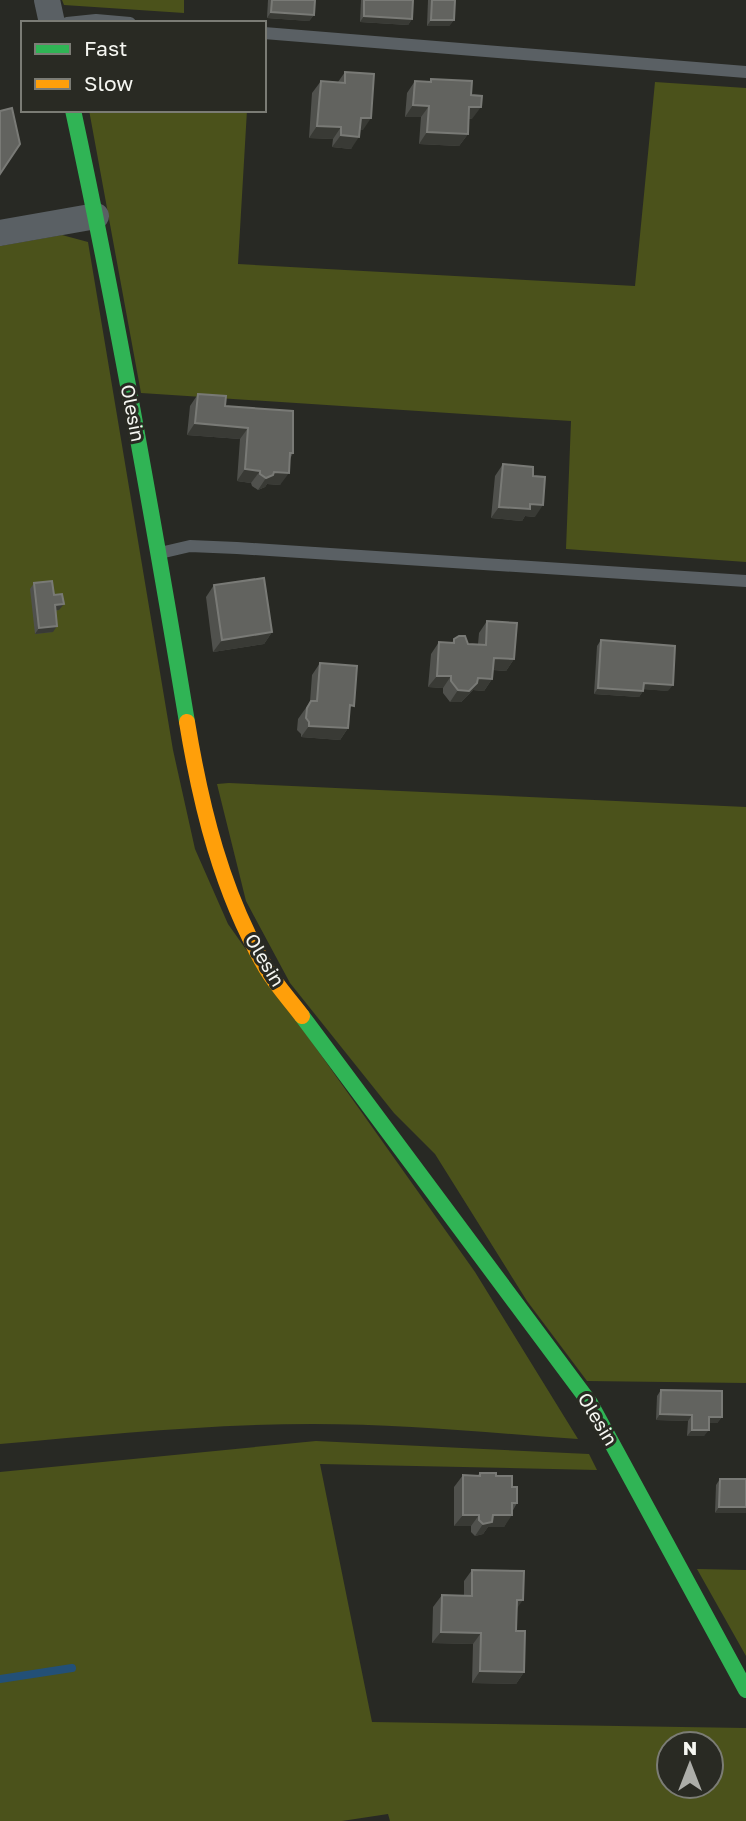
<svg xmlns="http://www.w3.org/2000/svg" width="746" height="1821" font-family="'Golos Text',sans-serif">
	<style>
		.green { fill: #4b521b; fill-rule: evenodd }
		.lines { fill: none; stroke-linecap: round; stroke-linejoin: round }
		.stream { stroke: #235077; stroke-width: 8 }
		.lane { stroke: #5a6064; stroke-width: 12 }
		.street { stroke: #5a6064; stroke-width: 26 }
		.fast { stroke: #30b455; stroke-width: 16 }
		.slow { stroke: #ff9f0a; stroke-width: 16 }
		.wall { fill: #50514d }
		.shaded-wall { fill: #393a35 }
		.building { fill: #62635f; stroke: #797a76; stroke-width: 2 }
		.labels { text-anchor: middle; stroke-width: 6; stroke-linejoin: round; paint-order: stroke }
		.street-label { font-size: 19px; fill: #f5f6f1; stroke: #292a23 }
	</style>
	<rect width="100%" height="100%" fill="#282924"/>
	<!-- green -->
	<g class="green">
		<path d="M 62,0 L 184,0 L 184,13 L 64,5 Z"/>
		<path d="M 655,82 L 746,88 L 746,562 L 566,549 L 571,421 L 141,393 L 89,110 L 247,110 L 238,264 L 635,286 Z"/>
		<path d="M 62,235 L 88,242 L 173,750 L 195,849 L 228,924 L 475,1272 L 578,1439 C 490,1433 401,1424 313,1424 C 208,1424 104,1435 0,1444 L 0,246 Z"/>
		<path d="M 229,783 L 746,807 L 746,1383 L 587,1381 L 527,1301 L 435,1154 L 394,1113 L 290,983 L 246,901 L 217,784 Z"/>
		<path d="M 316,1441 L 589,1454 L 597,1470 L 320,1464 L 372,1722 L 746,1728 L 746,1821 L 390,1821 L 388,1814 L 342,1821 L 0,1821 L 0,1472 ZM 669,1744 L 711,1744 L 711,1786 L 669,1786 Z"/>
		<path d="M 697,1569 L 746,1570 L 746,1656 Z"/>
	</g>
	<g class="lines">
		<!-- stream -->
		<path class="stream" d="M 0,1679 L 72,1668"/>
		<!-- lane -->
		<g class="lane">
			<path d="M 67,23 L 96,20 L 130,23"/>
			<path d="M 264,33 L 746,72"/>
			<path d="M 160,553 L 190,546 L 237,548 L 746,581"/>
		</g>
		<!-- street -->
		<g class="street">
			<path d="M 47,0 L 52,23"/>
			<path d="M 0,233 L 96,216"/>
		</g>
		<!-- fast -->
		<g class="fast">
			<path d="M 73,110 C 117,313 153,517 187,722"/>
			<path d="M 302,1016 L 590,1403 L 746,1690"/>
		</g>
		<!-- slow -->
		<path class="slow" d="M 187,722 C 201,807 222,893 266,968 C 276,985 290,1000 302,1016"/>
	</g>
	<!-- wall -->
	<g class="wall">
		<path d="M 268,0 L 315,0 L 314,15 L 309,21 L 267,18 Z"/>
		<path d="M 361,0 L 413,0 L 412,19 L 408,25 L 360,22 Z"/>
		<path d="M 428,0 L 455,0 L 454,20 L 449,26 L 427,26 Z"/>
		<path d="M 345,72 L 363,130 L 360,130 L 351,149 L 332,147 L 333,139 L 309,138 L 312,93 L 321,81 L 338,82 Z"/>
		<path d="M 431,79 L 471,95 L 472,119 L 469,119 L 468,134 L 459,146 L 419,144 L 421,117 L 405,117 L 407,93 L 415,81 L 429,82 Z"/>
		<path d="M 198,394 L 225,406 L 293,453 L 290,459 L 280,485 L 267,484 L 265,487 L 258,490 L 252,486 L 251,483 L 237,481 L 240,439 L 187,435 L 190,406 Z"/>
		<path d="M 503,464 L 533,476 L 535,517 L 525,516 L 522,521 L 491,518 L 495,476 Z"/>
		<path d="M 34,583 L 54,595 L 59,610 L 55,611 L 53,632 L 35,634 L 30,589 Z"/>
		<path d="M 214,585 L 272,632 L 264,644 L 213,652 L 206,597 Z"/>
		<path d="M 487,621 L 514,659 L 506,671 L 493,670 L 492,679 L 484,691 L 473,690 L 461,702 L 450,702 L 443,693 L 443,688 L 428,687 L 431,654 L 439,642 L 452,643 L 454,639 L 468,644 L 478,644 L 479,633 Z"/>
		<path d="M 601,640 L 668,691 L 644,689 L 643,691 L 639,697 L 594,694 L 597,646 Z"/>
		<path d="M 320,663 L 349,712 L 348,728 L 340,740 L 301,737 L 301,734 L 297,730 L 298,719 L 310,702 L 312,675 Z"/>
		<path d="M 661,1390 L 722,1417 L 717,1423 L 709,1423 L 704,1436 L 687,1436 L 688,1421 L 656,1420 L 657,1396 Z"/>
		<path d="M 480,1473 L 496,1476 L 512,1487 L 517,1503 L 504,1527 L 488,1527 L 483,1534 L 475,1536 L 471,1532 L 471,1526 L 454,1526 L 454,1487 L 463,1475 L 478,1475 Z"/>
		<path d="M 720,1479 L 746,1479 L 715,1513 L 716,1485 Z"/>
		<path d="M 472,1570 L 516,1609 L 516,1631 L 524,1672 L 516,1684 L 472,1683 L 473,1644 L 432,1643 L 433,1607 L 442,1595 L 464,1596 L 464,1581 Z"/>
	</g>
	<!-- shaded-wall -->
	<g class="shaded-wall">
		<path d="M 271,12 L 314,15 L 309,21 L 267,18 Z"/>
		<path d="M 364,16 L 412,19 L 408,25 L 360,22 Z"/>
		<path d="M 431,20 L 454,20 L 449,26 L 427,26 Z"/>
		<path d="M 413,105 L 429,106 L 421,117 L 405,117 Z"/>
		<path d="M 469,107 L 481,107 L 472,119 L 461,118 Z"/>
		<path d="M 361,118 L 371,118 L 363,130 L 353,130 Z"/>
		<path d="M 317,126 L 341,127 L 333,139 L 309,138 Z"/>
		<path d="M 427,132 L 468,134 L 459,146 L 419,144 Z"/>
		<path d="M 341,135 L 359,137 L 351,149 L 332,147 Z"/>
		<path d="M 195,423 L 248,428 L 240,439 L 187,435 Z"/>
		<path d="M 245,469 L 260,471 L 251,483 L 237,481 Z"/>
		<path d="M 274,472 L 289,473 L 280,485 L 267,484 L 265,487 L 258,490 L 266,478 Z"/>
		<path d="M 530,504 L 543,505 L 535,517 L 525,516 L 522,521 L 491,518 L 499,507 Z"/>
		<path d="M 64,604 L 59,610 L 51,611 L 55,605 Z"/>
		<path d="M 57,626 L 53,632 L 35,634 L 39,628 Z"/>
		<path d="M 272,632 L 264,644 L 213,652 L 222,640 Z"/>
		<path d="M 494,658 L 514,659 L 506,671 L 486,669 Z"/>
		<path d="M 437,676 L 451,676 L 443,688 L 428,687 Z"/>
		<path d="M 478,678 L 492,679 L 484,691 L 473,690 L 461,702 L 450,702 L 458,690 Z"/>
		<path d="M 644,683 L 673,685 L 668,691 L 640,689 Z"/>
		<path d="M 598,688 L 643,691 L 639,697 L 594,694 Z"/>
		<path d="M 309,726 L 348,728 L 340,740 L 301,737 Z"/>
		<path d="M 660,1414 L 692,1415 L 688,1421 L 656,1420 Z"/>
		<path d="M 709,1417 L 722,1417 L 717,1423 L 705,1423 Z"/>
		<path d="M 692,1430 L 709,1430 L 704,1436 L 687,1436 Z"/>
		<path d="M 719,1507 L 746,1507 L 746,1513 L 715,1513 Z"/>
		<path d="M 463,1515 L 479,1515 L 471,1526 L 454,1526 Z"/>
		<path d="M 493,1515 L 512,1515 L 504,1527 L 488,1527 L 483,1534 L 475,1536 L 483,1524 Z"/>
		<path d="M 517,1600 L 523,1600 L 515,1611 Z"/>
		<path d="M 441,1632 L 481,1633 L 473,1644 L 432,1643 Z"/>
		<path d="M 480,1671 L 524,1672 L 516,1684 L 472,1683 Z"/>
	</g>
	<!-- building -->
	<g class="building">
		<path d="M 272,0 L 315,0 L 314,15 L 271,12 Z"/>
		<path d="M 364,0 L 413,0 L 412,19 L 364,16 Z"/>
		<path d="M 432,0 L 455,0 L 454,20 L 431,20 Z"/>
		<path d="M 345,72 L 374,74 L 371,118 L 361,118 L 359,137 L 341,135 L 341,127 L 317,126 L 321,81 L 345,83 Z"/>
		<path d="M 431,79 L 472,81 L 471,95 L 482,96 L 481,107 L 469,107 L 468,134 L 427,132 L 429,106 L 413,105 L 415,81 L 431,82 Z"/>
		<path d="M 12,108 L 20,144 L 0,174 L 0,111 Z"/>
		<path d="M 198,394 L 226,396 L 225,406 L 293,411 L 293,453 L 290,453 L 289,473 L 274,472 L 273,475 L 266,478 L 260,474 L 260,471 L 245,469 L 248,428 L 195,423 Z"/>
		<path d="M 503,464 L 533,467 L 533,476 L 545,477 L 543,505 L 530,504 L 530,509 L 499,507 Z"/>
		<path d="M 264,578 L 272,632 L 222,640 L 214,585 Z"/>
		<path d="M 52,581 L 54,595 L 62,594 L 64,604 L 55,605 L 57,626 L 39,628 L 34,583 Z"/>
		<path d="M 487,621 L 517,623 L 514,659 L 494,658 L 492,679 L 478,678 L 477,683 L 469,691 L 458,690 L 451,681 L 451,676 L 437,676 L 439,642 L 454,643 L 454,639 L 459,636 L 465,636 L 468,644 L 486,645 Z"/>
		<path d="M 601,640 L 675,646 L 673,685 L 644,683 L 643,691 L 598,688 Z"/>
		<path d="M 320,663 L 357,666 L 354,706 L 350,705 L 348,728 L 309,726 L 309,722 L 306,718 L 307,708 L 311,701 L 317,701 Z"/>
		<path d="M 661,1390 L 722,1391 L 722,1417 L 709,1417 L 709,1430 L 692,1430 L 692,1415 L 660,1414 Z"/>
		<path d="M 480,1473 L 496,1473 L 496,1476 L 512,1476 L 512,1487 L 517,1487 L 517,1503 L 512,1503 L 512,1515 L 493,1515 L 492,1522 L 483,1524 L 479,1520 L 479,1515 L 463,1515 L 463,1475 L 480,1476 Z"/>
		<path d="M 720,1479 L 746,1479 L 746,1507 L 719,1507 Z"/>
		<path d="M 472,1570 L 524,1571 L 523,1600 L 517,1600 L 516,1631 L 525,1631 L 524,1672 L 480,1671 L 481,1633 L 441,1632 L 442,1595 L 472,1596 Z"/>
	</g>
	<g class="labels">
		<!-- street labels -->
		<g class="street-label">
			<text transform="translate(133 413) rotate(79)" y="7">Olesin</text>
			<text transform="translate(265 960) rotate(59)" y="7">Olesin</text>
			<text transform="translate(598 1419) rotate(59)" y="7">Olesin</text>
		</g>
	</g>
	<!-- legend -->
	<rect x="21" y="21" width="245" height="91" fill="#292a23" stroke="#7b7c75" stroke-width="2"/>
	<rect x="35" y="44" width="35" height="10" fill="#30b455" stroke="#7b7c75" stroke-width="2"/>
	<text x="84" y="56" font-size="21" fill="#f5f6f1">Fast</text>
	<rect x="35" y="79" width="35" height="10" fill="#ff9f0a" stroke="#7b7c75" stroke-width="2"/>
	<text x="84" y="91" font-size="21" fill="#f5f6f1">Slow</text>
	<!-- north arrow -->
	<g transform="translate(690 1765)"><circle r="33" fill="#292a23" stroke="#7b7c75" stroke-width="2"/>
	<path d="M0-5L12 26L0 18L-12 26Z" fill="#adaea9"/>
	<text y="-10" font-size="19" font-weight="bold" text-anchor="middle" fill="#f5f6f1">N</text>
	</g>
</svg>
